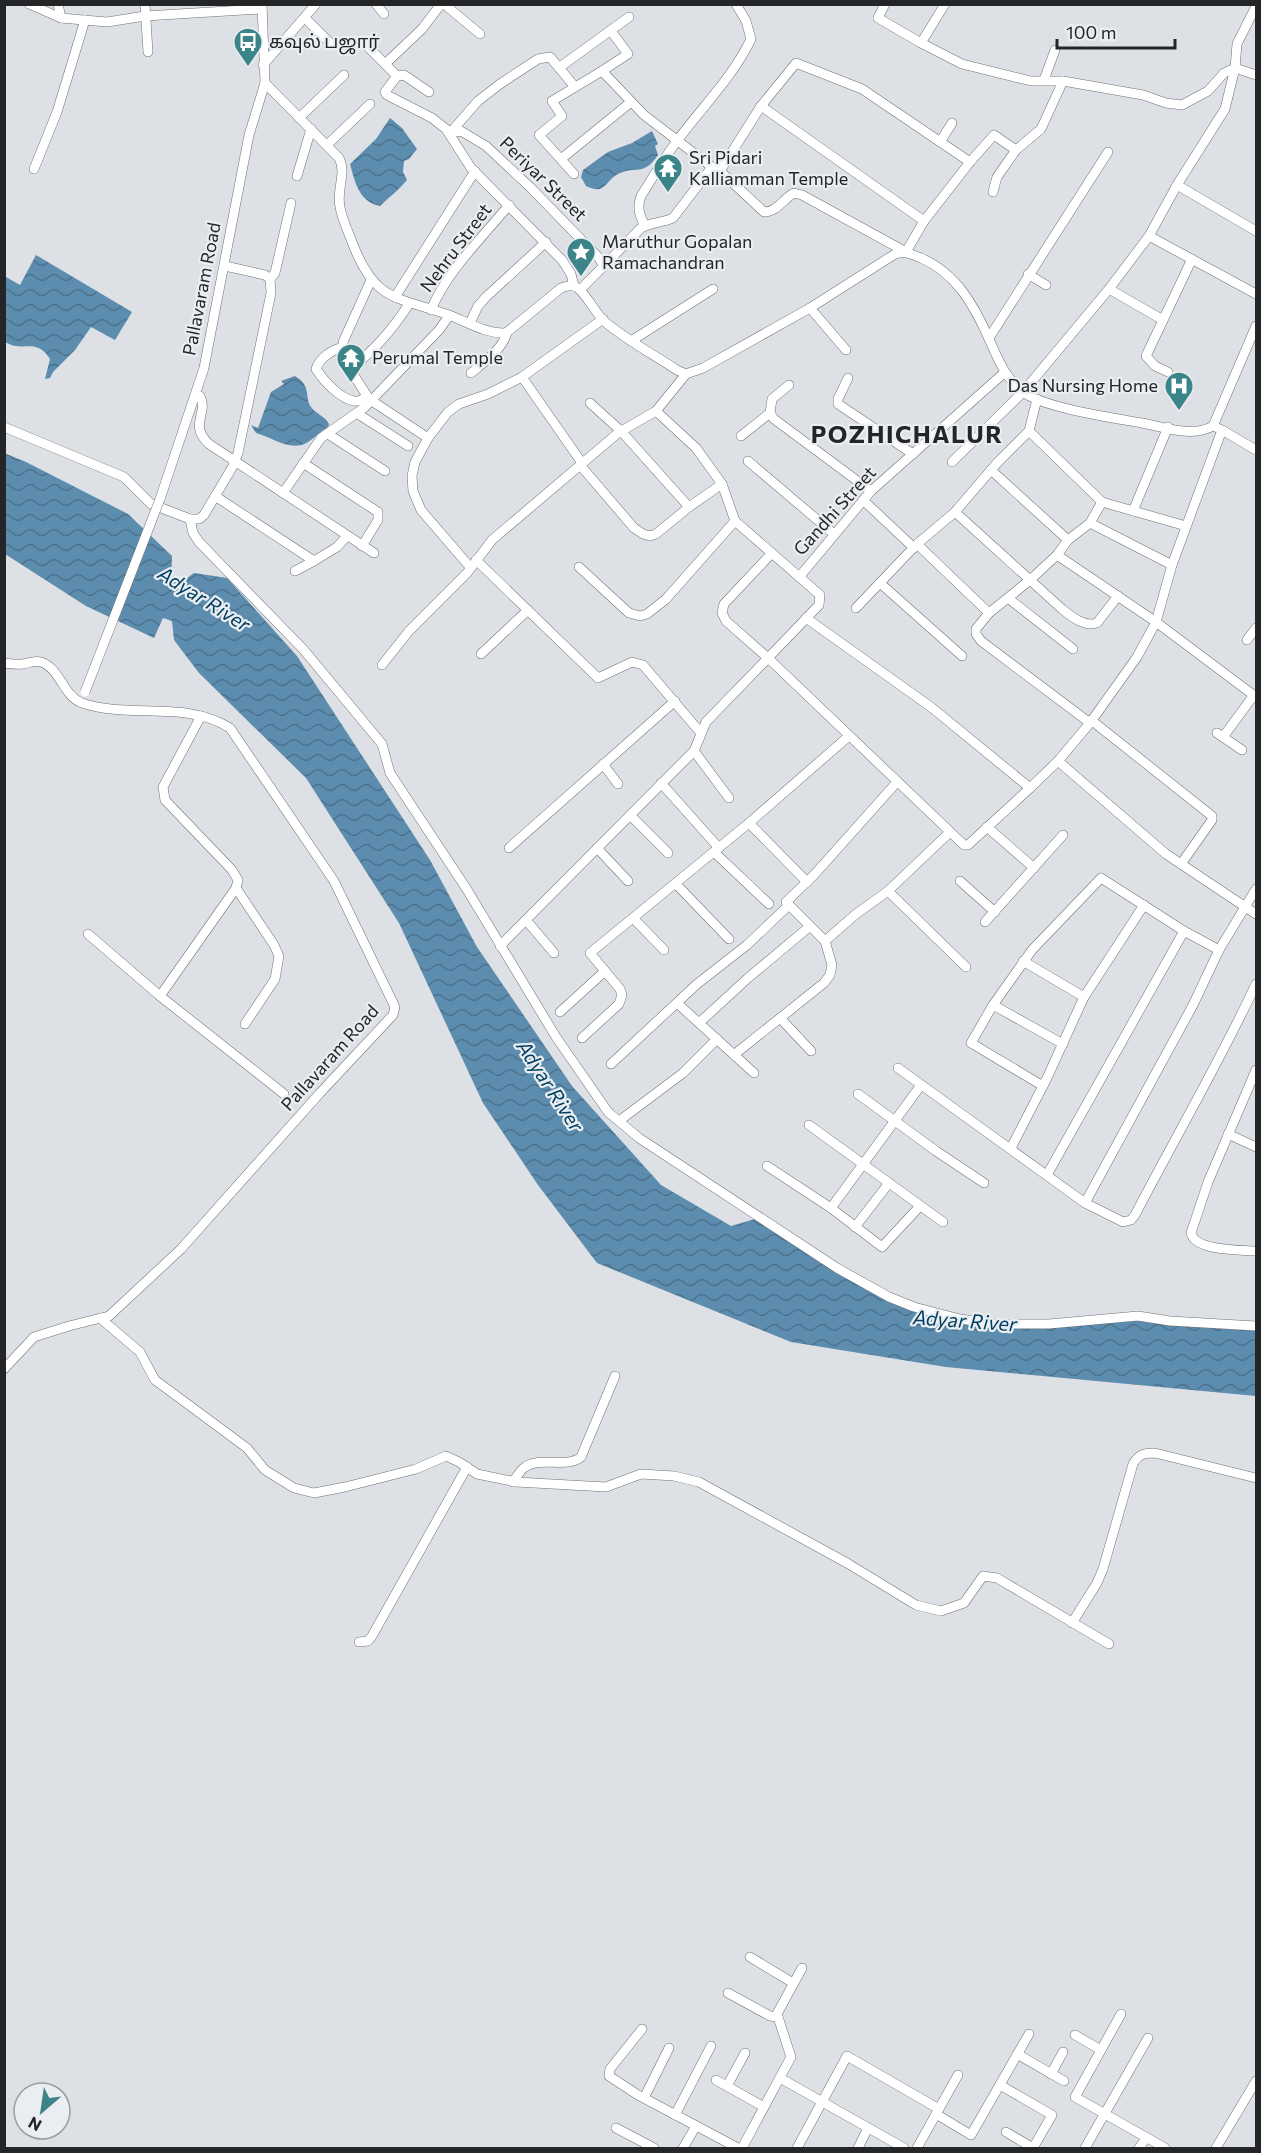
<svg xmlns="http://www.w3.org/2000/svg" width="1261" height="2153" font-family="Commissioner,'Noto Sans Tamil',sans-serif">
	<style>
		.water { fill: url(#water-waves) }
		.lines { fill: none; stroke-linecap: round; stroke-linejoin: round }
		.minor-casing { stroke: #6f7275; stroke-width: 10 }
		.minor { stroke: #fff; stroke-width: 9 }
		.minor-bridge-casing { stroke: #6f7275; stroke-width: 10; stroke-linecap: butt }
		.minor-bridge { stroke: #fff; stroke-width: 9 }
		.labels { text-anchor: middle; stroke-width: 4.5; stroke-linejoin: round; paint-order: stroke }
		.poi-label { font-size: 18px; fill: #242527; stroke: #eaedf1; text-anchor: start }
		.street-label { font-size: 18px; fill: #242527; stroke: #eaedf1 }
		.water-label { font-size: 20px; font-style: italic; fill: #004062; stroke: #eaedf1 }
		.district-label { font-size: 24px; font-weight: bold; letter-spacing: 1.5px; fill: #242527; stroke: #eaedf1 }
	</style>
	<defs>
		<pattern id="water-waves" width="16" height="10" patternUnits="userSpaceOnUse" patternTransform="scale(1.5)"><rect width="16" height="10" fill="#5c8cae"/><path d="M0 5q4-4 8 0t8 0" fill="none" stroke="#4c728e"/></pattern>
	</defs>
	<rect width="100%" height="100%" fill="#dde0e4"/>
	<!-- water -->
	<g class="water">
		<path d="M 390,118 L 402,128 L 417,149 L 409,159 L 404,161 L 403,172 L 407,180 C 399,190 389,197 380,206 C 359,202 355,182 350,164 L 376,139 Z"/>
		<path d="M 652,131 L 658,144 L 655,146 L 658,155 C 643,177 637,165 618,174 C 611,177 607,186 600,189 C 595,190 591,188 586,186 L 581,177 L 583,170 L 608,152 L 632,143 Z"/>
		<path d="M 36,255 L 132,312 L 115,340 L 91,327 L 75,350 L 53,372 L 50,378 L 45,379 L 50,359 C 36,337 23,353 5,342 L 5,279 L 6,277 L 20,285 Z"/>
		<path d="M 295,376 C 312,386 304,396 311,407 C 316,414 325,416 329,424 L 328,427 C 320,431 315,438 308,442 C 291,453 272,437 256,433 L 251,425 L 258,428 L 271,392 L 284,384 L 281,381 Z"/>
		<path d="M 4,453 L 26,462 L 128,514 L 172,556 L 171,581 L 180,583 L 194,573 L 227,578 L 297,656 L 430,860 L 477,947 L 572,1086 L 661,1185 L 731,1226 L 762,1217 L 823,1259 L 916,1309 L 1006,1325 L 1166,1317 L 1256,1325 L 1256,1396 L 946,1367 L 791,1342 L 597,1263 L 538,1185 L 483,1103 L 399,923 L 306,778 L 199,673 L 174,640 L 172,621 L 163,618 L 154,638 L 86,606 L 5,554 Z"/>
	</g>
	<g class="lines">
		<!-- minor casing -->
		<g class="minor-casing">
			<g id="minor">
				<path d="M 29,4 L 61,18 L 107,22 L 145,16 L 262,9"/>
				<path d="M 58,4 L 61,18"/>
				<path d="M 145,4 L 148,52"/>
				<path d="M 262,4 L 265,83 L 339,158 C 347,173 336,190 340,207 C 342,219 348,231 352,242 C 375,302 395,296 449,315 C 467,322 486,334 506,333 L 561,288 C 567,286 572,284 578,288 C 588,297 594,311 604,321 C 626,340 653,354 677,370 L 686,374 L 703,368 L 810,308 L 895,254 C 905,251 911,254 921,258 C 956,273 974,305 989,339 C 998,359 1005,378 1023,392 C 1044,408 1114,418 1142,423 C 1164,427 1193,438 1213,426"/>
				<path d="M 376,4 L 384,14"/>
				<path d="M 444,4 L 480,34"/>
				<path d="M 885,4 L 878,18 L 921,43 L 962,64 L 1031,81 L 1063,81 L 1143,95 L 1166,103 L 1182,105 L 1208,91 L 1224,73 L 1235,68 L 1256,75"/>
				<path d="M 305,18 L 332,45"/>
				<path d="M 921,43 L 945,4"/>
				<path d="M 366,45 L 397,76"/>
				<path d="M 385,64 L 422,29 L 441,4"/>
				<path d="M 263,65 L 316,4"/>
				<path d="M 560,67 L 629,17"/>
				<path d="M 602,71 L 628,54 L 611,31"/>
				<path d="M 397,76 L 385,92 L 387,95 L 432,118 L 446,129 L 471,168 L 562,260 L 571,274 L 574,286"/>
				<path d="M 397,76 L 404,75 L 429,92"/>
				<path d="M 1044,80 L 1055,50"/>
				<path d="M 299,118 L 344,75"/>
				<path d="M 450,133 L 461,131 L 486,146 L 530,187 L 599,258 L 604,266"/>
				<path d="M 450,133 L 478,101 L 500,84 L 538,59 L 550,57 L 575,87"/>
				<path d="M 940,142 L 952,123"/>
				<path d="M 327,145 L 370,104"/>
				<path d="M 561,159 L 631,102"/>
				<path d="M 34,169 L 57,112 L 85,20"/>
				<path d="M 720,171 L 761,106 L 796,63 L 862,89 L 970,162"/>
				<path d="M 574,174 L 539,135 L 562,116 L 552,101 L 602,71 L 644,115 L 712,167 L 720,171 L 764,212 C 777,212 783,199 794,193 L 802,195 L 906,252 L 924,221 L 761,106"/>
				<path d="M 297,176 L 311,129"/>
				<path d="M 1177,185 L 1256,231"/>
				<path d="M 993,192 L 997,177 L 1016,150 L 1041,129 L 1063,81"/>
				<path d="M 924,221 L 970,162 L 994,135 L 1016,150"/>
				<path d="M 645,226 C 639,215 637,207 641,196 C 653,177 664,158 677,141 C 702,107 733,77 751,39 L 746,21 L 736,4"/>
				<path d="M 1149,236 L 1256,294"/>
				<path d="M 1028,274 L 1046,285"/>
				<path d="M 270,279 L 275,273 L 291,203"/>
				<path d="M 371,280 L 343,342 L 343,358 L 369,399 L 428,438"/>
				<path d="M 1109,289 L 1163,320"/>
				<path d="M 580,290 L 641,228 C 651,222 662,223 673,218 L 712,167"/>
				<path d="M 395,297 L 475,171"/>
				<path d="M 810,308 L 846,350"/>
				<path d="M 431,310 C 447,271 482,238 509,205"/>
				<path d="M 470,323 L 478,306 L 486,297 L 546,242"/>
				<path d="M 989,338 L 1108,152"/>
				<path d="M 631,341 L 713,289"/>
				<path d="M 342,348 C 332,349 319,359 316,369 C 323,380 340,399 354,401 C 359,402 363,399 367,396"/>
				<path d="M 350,369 C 374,351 393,329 409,304"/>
				<path d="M 1168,372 L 1155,366 L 1146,356 L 1192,259"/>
				<path d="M 471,373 C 483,363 504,348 507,332"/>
				<path d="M 522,377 L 582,463"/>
				<path d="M 848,378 L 838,399 L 838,404 L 913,454"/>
				<path d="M 789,385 L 772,399 L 770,413 L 774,419 L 871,491"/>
				<path d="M 196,395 L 200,396 C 209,414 188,424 209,444 L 374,553"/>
				<path d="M 590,403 L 621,431 L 689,507"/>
				<path d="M 656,411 L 696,448 L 722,484 L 735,521 L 820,595 L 819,605 L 768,658 L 964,845 L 968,845 L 1030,788"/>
				<path d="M 358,414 L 408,446"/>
				<path d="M 1213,426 L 1256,326"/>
				<path d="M 4,427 L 124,477 L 151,504 L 190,519 L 199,519 L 204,515 L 233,466 L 238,453 L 271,293 L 270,279 L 265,275 L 225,266"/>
				<path d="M 1222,430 L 1256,450"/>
				<path d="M 1029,431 L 1102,502 L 1186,526"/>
				<path d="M 328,434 L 385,471"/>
				<path d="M 741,436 L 770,413"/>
				<path d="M 748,461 L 834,534"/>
				<path d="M 952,462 L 1023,392 L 1109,289 L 1149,236 L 1177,185 L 1225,109 L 1235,68 L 1237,44 L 1256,6"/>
				<path d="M 303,463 L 378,512 L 378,520 L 362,546"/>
				<path d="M 580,465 L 634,528 L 643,534 L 650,536 L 656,534 L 689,507 L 722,484"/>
				<path d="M 991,470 L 1068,540"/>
				<path d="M 283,493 L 321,438 L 365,407 L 439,330 L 449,316"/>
				<path d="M 215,496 L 314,561 L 295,571"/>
				<path d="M 160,499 L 204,368 L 249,135 L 265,83"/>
				<path d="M 863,500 L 914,548"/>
				<path d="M 1133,511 L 1168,427"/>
				<path d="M 955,512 L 1062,609 C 1072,617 1084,627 1097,623 L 1118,596"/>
				<path d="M 190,519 L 193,533 L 199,542 L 303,649 L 382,744 L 390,773 L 466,888 L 556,1037 L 608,1112 L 639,1138 L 837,1268 L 889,1297 L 914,1307 L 960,1319 L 995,1324 L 1049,1324 L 1138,1316 L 1170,1321 L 1256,1326"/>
				<path d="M 1090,523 L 1172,565"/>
				<path d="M 917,544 L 989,613"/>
				<path d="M 1057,555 L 1156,622 L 1256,697"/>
				<path d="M 476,560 L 598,678 L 632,662 L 643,665 L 700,732"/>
				<path d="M 314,561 L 337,547 L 347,536"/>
				<path d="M 470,567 L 421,510 L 413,491 L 412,476 L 415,462 L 428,438 L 448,412 L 459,404 L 488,394 L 522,377 L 603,319"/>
				<path d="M 579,567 L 629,613 L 640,616 L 647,614 L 666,599 L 735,521"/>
				<path d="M 800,576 L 871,491 L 1004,373"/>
				<path d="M 880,583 L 962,656"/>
				<path d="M 1008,598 L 1073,649"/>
				<path d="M 856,608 L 917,544 L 955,512 L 997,463 L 1029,431 L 1037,399"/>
				<path d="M 806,618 L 931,707 L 1030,788 L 1058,761 L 1090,723 L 1137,657 L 1156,622 L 1172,565 L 1222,430 L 1213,426"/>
				<path d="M 1247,640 L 1256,628"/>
				<path d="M 481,654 L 528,610"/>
				<path d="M 4,663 C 11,664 17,665 23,664 C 29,663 34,660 41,662 C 60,668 63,696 82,703 C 129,719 186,700 230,728 L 334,881 L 395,1007 L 393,1015 L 320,1093 L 181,1249 L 109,1316 L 69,1326 L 34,1337 L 4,1369"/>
				<path d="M 382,665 L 409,631 L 467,573 L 492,540 L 618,433 L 656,411 L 686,374"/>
				<path d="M 201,716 L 163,787 L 165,800 L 232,870 L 238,880 L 236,888 L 160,996 L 284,1094"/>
				<path d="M 1091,720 L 1212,816 L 1212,820 L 1181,864"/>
				<path d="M 1090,723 L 981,641 L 976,634 L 976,629 L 989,613 L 1030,580 L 1057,555 L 1068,540 L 1090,523 L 1102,502"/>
				<path d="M 1217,733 L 1242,750"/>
				<path d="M 1223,737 L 1254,695"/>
				<path d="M 694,751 L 729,798"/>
				<path d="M 1058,761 L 1166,854 L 1256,914"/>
				<path d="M 603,764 L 618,784"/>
				<path d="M 661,783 L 719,848"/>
				<path d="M 630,815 L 668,853"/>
				<path d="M 749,823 L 807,882"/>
				<path d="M 987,827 L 1034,868"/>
				<path d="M 509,848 L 675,701"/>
				<path d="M 597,848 L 628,881"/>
				<path d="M 714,852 L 769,904"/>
				<path d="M 960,881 L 995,912"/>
				<path d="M 676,884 L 729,939"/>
				<path d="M 236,888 L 274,945 L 279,956 L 275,979 L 245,1024"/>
				<path d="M 888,891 L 966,967"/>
				<path d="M 634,919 L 664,950"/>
				<path d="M 526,920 L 554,953"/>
				<path d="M 985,922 L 1063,835"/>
				<path d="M 88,934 L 160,996"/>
				<path d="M 825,941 L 856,914 L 888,891 L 949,833"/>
				<path d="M 500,946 L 694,751 L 706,722 L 768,658 L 726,621 L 722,613 L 724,604 L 772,553"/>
				<path d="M 1023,961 L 1084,997"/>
				<path d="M 677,1003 L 754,1073"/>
				<path d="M 993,1005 L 1032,950 L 1101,878 L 1184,931 L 1219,950"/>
				<path d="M 560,1012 L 605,971"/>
				<path d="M 780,1018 L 811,1051"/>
				<path d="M 699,1023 L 748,978 L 809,927"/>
				<path d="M 582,1038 L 619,1004 L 622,995 L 620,989 L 590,953 L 749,823 L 849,736"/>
				<path d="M 735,1054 L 824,983 L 830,975 L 832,965 L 825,941 L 786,902 L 814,875 L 897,782"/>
				<path d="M 611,1064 L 697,984 L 747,945 L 789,905"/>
				<path d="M 898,1068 L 1085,1203 L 1123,1222 L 1131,1220 L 1135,1215 C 1175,1138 1219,1063 1256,984"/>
				<path d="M 1256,1070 L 1208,1182 L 1191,1233 C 1195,1251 1240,1250 1256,1251"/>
				<path d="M 1043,1086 L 971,1043 L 993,1005 L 1063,1044"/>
				<path d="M 858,1094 L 936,1151 L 984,1183"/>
				<path d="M 619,1121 L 683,1073 L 717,1039"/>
				<path d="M 809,1125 L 943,1222"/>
				<path d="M 1228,1134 L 1256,1147"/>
				<path d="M 1011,1148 L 1047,1078 L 1084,997 L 1144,905"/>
				<path d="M 767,1166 L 831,1208 L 882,1247 L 920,1206"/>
				<path d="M 1047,1175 L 1184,931"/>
				<path d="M 1085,1203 L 1193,1005 L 1219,950 L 1256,889"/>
				<path d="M 831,1208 L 921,1085"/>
				<path d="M 855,1227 L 889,1183"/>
				<path d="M 100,1318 L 140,1352 L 155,1380 L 247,1448 L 265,1470 L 294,1488 L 314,1493 L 345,1487 L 416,1469 L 446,1456 L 459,1462 L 477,1474 L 516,1482 L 606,1487 L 641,1474 L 674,1476 L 699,1482 L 847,1563 L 916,1605 L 941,1611 L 964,1603 L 983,1576 L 997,1578 L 1109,1644"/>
				<path d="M 513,1482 C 517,1477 520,1470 525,1467 C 541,1456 566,1469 581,1457 L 615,1376"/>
				<path d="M 1072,1623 L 1097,1583 L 1103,1569 L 1133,1464 C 1139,1454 1144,1453 1155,1453 L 1256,1478"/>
				<path d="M 359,1642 L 368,1641 L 372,1636 L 467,1467"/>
				<path d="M 750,1957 L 793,1983"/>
				<path d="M 728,1993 L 770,2016 L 777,2017"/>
				<path d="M 1121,2014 L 1075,2097 L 1165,2148"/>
				<path d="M 642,2029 L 610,2069 L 609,2076 L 638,2095 L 738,2148"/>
				<path d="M 1075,2035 L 1101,2050"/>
				<path d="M 1017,2054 L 1064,2081"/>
				<path d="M 1051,2074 L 1063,2052"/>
				<path d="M 780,2078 L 904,2148"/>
				<path d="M 716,2080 L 764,2107"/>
				<path d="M 1000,2085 L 1052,2115 L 1033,2148"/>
				<path d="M 727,2086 L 745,2053"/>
				<path d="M 644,2098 L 669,2048"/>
				<path d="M 936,2114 L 971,2135 L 1029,2034"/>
				<path d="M 675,2115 L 711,2046"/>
				<path d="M 616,2128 L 654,2148"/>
				<path d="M 1006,2132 L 1033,2148"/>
				<path d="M 683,2148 L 696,2126"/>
				<path d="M 742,2148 L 791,2057 L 777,2014 L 802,1968"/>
				<path d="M 797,2148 L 847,2056 L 939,2109"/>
				<path d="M 858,2148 L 868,2128"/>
				<path d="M 917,2148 L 958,2075"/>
				<path d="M 1085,2148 L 1148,2038"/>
				<path d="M 1139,2148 L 1146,2138"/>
				<path d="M 1216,2148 L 1256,2081"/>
			</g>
		</g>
		<!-- minor -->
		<use href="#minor" class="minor"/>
		<!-- minor-bridge casing -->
		<g class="minor-bridge-casing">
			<path id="minor-bridge" d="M 85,692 L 160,499"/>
		</g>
		<!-- minor-bridge -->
		<use href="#minor-bridge" class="minor-bridge"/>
	</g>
	<!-- icons -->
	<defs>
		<g id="bus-pin" transform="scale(1.5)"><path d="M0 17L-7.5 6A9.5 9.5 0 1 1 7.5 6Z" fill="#3b8487" stroke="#eaedf1"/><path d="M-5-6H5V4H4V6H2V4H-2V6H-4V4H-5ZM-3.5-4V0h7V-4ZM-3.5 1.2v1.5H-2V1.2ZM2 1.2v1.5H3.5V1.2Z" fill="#fff"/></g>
		<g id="temple-pin" transform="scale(1.5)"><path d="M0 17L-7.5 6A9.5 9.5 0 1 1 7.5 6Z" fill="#3b8487" stroke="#eaedf1"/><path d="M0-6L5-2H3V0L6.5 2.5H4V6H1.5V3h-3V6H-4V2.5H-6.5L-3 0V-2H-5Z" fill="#fff"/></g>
		<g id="sight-pin" transform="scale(1.5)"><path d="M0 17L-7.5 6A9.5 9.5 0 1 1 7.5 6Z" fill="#3b8487" stroke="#eaedf1"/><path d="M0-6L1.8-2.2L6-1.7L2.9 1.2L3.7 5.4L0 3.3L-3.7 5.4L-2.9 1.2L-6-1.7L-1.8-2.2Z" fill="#fff"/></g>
		<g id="hospital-pin" transform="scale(1.5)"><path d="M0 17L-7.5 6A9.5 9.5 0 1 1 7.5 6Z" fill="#3b8487" stroke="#eaedf1"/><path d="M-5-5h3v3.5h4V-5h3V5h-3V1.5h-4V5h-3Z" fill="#fff"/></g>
	</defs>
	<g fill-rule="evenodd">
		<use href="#bus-pin" x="248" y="42"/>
		<use href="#temple-pin" x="668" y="168"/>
		<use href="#sight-pin" x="581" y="252"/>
		<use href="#temple-pin" x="351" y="358"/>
		<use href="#hospital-pin" x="1179" y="386"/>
	</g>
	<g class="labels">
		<!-- poi labels -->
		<g class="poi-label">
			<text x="269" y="48">கவுல் பஜார்</text>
			<text x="689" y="164">Sri Pidari<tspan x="689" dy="21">Kalliamman Temple</tspan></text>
			<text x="602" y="248">Maruthur Gopalan<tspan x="602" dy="21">Ramachandran</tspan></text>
			<text x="372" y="364">Perumal Temple</text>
			<text x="1158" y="392" text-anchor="end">Das Nursing Home</text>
		</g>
		<!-- street labels -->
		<g class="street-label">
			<text transform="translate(543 179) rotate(44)" y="6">Periyar Street</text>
			<text transform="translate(456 248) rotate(-53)" y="6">Nehru Street</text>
			<text transform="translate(202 289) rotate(-79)" y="6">Pallavaram Road</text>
			<text transform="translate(835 511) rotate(-48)" y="6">Gandhi Street</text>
			<text transform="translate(330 1058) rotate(-48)" y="6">Pallavaram Road</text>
		</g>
		<!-- water labels -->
		<g class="water-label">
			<text transform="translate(204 599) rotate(32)" y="7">Adyar River</text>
			<text transform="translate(550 1086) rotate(57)" y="7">Adyar River</text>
			<text transform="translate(965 1321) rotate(4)" y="7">Adyar River</text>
		</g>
		<!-- district labels -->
		<g class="district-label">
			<text x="907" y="443">POZHICHALUR</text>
		</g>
	</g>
	<!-- border -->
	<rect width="1261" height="2153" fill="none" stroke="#242527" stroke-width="12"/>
	<!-- north arrow -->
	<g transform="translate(42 2111) rotate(209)"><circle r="28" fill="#eaedf1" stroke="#9b9da0" stroke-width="1.5"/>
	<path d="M0-4.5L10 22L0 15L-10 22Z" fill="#3b8487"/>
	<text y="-9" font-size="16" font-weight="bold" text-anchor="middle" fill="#242527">N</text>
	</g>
	<!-- scale -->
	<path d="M1057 39v9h118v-9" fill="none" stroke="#242527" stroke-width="3"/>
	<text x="1066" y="39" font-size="18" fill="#242527" stroke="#eaedf1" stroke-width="4.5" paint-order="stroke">100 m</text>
</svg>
